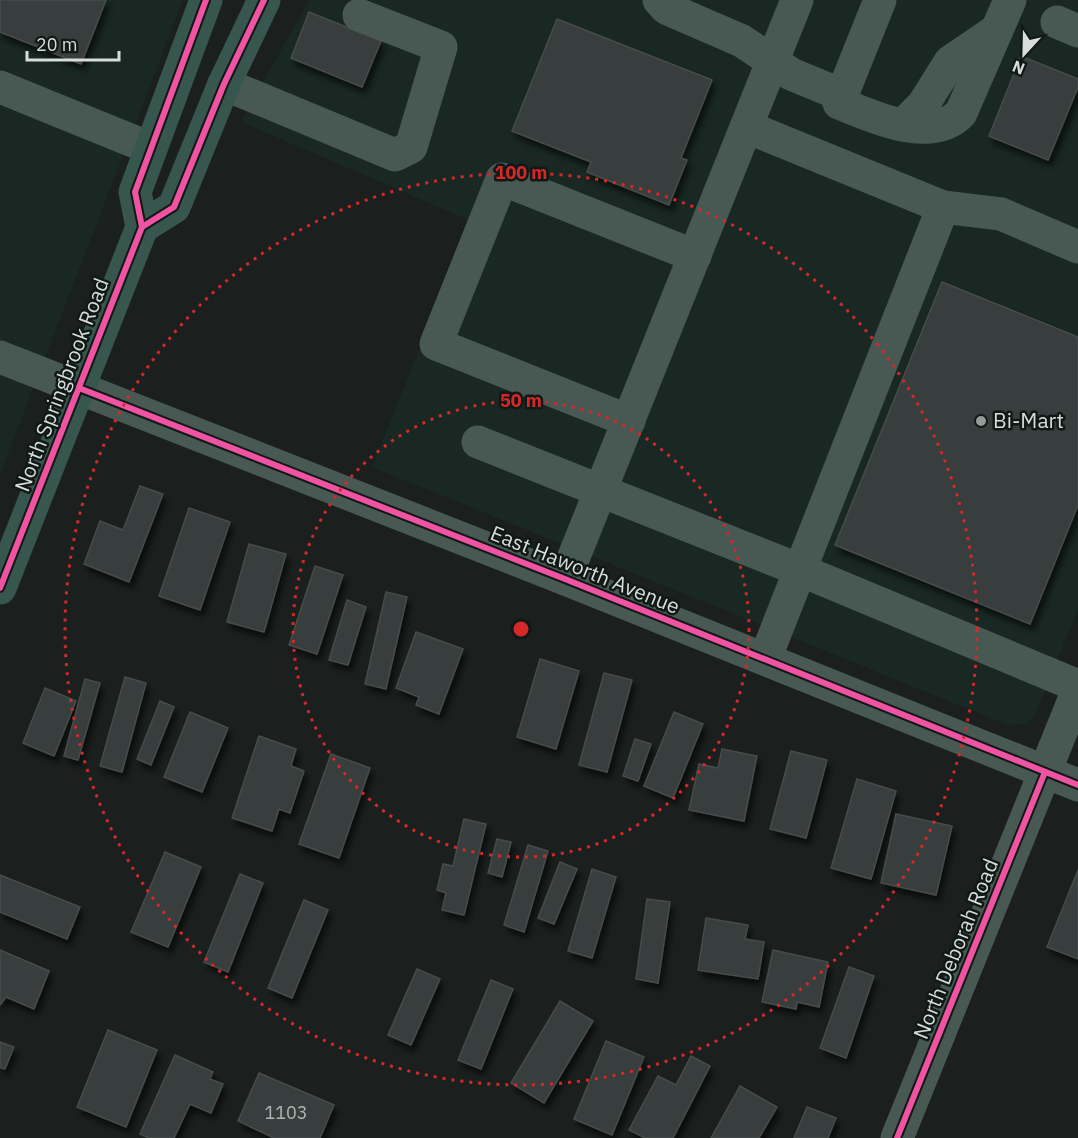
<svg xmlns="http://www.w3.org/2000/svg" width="1078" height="1138" font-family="'IBM Plex Sans',sans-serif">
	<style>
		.built { fill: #192823 }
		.building { fill: #393d3c; stroke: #464b49; stroke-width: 1.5; filter: url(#shadow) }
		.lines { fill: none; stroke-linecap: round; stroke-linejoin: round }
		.minor { stroke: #485954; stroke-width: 33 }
		.major { stroke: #36564e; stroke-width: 33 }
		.cycleway-casing { stroke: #101916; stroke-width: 10 }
		.cycleway { stroke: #f153a3; stroke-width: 6 }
		.ring { fill: none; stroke: #d62828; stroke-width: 3; stroke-dasharray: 3 6 }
		.poi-dot { fill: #959b99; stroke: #101916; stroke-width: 2 }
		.labels { text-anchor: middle; stroke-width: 5; stroke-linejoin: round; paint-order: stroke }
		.number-label { font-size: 18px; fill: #b0b5b3 }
		.street-label { font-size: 21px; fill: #d7dddb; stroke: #101916 }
		.poi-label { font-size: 21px; fill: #d7dddb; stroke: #101916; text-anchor: start }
		.centre { fill: #d62828; stroke: #101916; stroke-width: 3 }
		.ring-label { font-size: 18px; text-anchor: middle; font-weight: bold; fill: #d62828; stroke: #101916; stroke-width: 5; stroke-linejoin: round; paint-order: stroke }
	</style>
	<defs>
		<filter id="shadow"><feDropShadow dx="3.5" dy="6" stdDeviation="3" flood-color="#0009"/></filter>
	</defs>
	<rect width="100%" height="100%" fill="#1b201e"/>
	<!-- built -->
	<g class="built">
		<path d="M 0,0 L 183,0 L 0,474 Z"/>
		<path d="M 309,0 L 1078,0 L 1078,609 L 1034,717 L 1027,724 L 1008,725 L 372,467 L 471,221 L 241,122 Z"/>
	</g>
	<!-- building -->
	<g class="building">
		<path d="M 0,0 L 106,0 L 81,64 L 0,32 Z"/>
		<path d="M 309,12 L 381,41 L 362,87 L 291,58 Z"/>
		<path d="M 557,19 L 712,80 L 681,158 L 687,160 L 669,205 L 587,172 L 591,162 L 512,131 Z"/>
		<path d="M 1021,56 L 1078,79 L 1078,87 L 1048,160 L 989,136 Z"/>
		<path d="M 942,282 L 1078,337 L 1078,505 L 1030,624 L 835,545 Z"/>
		<path d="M 140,486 L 163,494 L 129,582 L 84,564 L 100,521 L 123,530 Z"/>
		<path d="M 189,508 L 230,522 L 200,610 L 159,596 Z"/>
		<path d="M 249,544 L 286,554 L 264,632 L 227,622 Z"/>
		<path d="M 315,566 L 343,575 L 317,654 L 289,645 Z"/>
		<path d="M 386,592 L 407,597 L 386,689 L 365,684 Z"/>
		<path d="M 347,600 L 366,607 L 348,665 L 329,660 Z"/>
		<path d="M 416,632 L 463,649 L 439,714 L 416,705 L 419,697 L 396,688 Z"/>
		<path d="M 540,659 L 579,671 L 556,749 L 517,737 Z"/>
		<path d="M 604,673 L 632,680 L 607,772 L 579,765 Z"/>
		<path d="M 125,677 L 146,683 L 122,772 L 100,766 Z"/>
		<path d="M 85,679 L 100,683 L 78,760 L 64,756 Z"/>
		<path d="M 45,688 L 76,701 L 54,756 L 23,743 Z"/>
		<path d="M 160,701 L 174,707 L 151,765 L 137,759 Z"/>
		<path d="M 190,712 L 228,728 L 202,792 L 164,777 Z"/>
		<path d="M 674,712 L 703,724 L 673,798 L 644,786 Z"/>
		<path d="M 259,736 L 296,749 L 291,766 L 304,771 L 290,813 L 279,809 L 272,831 L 232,818 Z"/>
		<path d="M 635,739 L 651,744 L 638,781 L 623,776 Z"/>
		<path d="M 722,749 L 757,756 L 744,821 L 689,810 L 699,764 L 718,768 Z"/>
		<path d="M 791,751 L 827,760 L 806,838 L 770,829 Z"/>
		<path d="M 331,754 L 370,768 L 339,858 L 299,844 Z"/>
		<path d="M 857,779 L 896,791 L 871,879 L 831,868 Z"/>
		<path d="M 896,814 L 952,826 L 936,895 L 881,883 Z"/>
		<path d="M 464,819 L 486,824 L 464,915 L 442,910 L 446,893 L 437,890 L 443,864 L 453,866 Z"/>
		<path d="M 497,839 L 511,842 L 502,877 L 488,873 Z"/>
		<path d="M 528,845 L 548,851 L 524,932 L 504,925 Z"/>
		<path d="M 165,852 L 201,867 L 168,947 L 131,932 Z"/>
		<path d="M 560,862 L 577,869 L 554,924 L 538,918 Z"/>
		<path d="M 592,869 L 616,877 L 592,958 L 568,951 Z"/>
		<path d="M 1078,870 L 1078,959 L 1047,947 Z"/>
		<path d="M 240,874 L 263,883 L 228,972 L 204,962 Z"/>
		<path d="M 0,875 L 80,907 L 67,939 L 0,912 Z"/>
		<path d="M 647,899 L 670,902 L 658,983 L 636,979 Z"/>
		<path d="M 304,900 L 328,910 L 292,998 L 268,988 Z"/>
		<path d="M 706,918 L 748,925 L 745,939 L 764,942 L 758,979 L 698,970 Z"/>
		<path d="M 0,950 L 49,971 L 34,1009 L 6,997 L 0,1005 Z"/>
		<path d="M 773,950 L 828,962 L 819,1007 L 797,1002 L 796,1009 L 762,1002 Z"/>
		<path d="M 849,967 L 874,976 L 846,1058 L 820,1048 Z"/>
		<path d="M 417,969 L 440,979 L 411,1045 L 388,1035 Z"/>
		<path d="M 491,980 L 513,989 L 481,1069 L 458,1060 Z"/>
		<path d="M 560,1001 L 593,1021 L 544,1103 L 511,1083 Z"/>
		<path d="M 108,1030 L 157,1050 L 126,1127 L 77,1107 Z"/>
		<path d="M 606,1041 L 644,1057 L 612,1135 L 574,1119 Z"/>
		<path d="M 0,1042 L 14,1047 L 5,1069 L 0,1068 Z"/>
		<path d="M 175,1055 L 213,1072 L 210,1079 L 223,1084 L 211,1113 L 190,1104 L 174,1138 L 149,1138 L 140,1134 Z"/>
		<path d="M 691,1056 L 710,1066 L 673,1138 L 645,1138 L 629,1130 L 658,1076 L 676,1085 Z"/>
		<path d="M 259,1073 L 334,1105 L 320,1138 L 274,1138 L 238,1121 Z"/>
		<path d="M 740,1086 L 777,1107 L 759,1138 L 711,1138 Z"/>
		<path d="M 807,1107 L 836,1118 L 828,1138 L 794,1138 Z"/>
	</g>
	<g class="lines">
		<!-- minor -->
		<g class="minor">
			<path d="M 659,0 L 666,8 L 742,41 L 791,74 L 842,95 L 880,0"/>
			<path d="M 1057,22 L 1078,31"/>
			<path d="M 224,84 L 395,155 L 411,147 L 441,47 L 359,15"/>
			<path d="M 0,87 L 150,148"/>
			<path d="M 842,95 L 839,103 C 872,117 932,144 961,113 L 1010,0"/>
			<path d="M 904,124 L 923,105 L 950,62 L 997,30"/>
			<path d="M 747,127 L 943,207 L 765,659"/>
			<path d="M 943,207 L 1001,214 L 1078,247"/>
			<path d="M 0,357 L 565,579 L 1078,785"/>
			<path d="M 629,421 L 436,344 L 502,179 L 695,256"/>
			<path d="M 478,442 L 800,570 L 1078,686"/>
			<path d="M 565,579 L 797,0"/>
			<path d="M 897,1138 L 1078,690"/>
		</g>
		<!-- major -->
		<g class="major">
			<path d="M 142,227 L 174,207 L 224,84 L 264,0"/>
			<path d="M 0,588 L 142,227 L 135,192 L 206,0"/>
		</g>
		<!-- cycleway casing -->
		<g class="cycleway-casing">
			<g id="cycleway">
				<path d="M 142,227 L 174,207 L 224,84 L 264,0"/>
				<path d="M 79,388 L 565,579 L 1078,785"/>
				<path d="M 0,588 L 142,227 L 135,192 L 206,0"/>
				<path d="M 897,1138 L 1045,772"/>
			</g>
		</g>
		<!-- cycleway -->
		<use href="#cycleway" class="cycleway"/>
	</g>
	<!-- distance rings -->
	<g class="ring">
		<circle cx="521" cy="629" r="228"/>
		<circle cx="521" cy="629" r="456"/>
	</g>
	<!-- markers -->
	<circle class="poi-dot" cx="981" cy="421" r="6"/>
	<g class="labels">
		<!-- number labels -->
		<g class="number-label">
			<text x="286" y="1119">1103</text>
		</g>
		<!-- street labels -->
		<g class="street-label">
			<text transform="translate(62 385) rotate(-69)" y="7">North Springbrook Road</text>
			<text transform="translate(585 570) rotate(22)" y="7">East Haworth Avenue</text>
			<text transform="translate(956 949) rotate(-68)" y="7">North Deborah Road</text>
		</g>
		<!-- poi labels -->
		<g class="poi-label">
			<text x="993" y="428">Bi-Mart</text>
		</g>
	</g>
	<circle cx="521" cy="629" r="9" class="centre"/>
	<g class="ring-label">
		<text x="521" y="179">100 m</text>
		<text x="521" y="407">50 m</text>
	</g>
	<!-- north arrow -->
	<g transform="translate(1024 54) rotate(202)" stroke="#101916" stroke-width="4.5" paint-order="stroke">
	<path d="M0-4.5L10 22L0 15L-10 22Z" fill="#d7dddb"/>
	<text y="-9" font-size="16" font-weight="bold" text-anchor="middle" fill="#d7dddb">N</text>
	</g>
	<!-- scale -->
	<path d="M27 51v9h92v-9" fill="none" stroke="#d7dddb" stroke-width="3"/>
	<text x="36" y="51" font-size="18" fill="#d7dddb" stroke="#101916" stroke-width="4.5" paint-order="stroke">20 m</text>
</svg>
